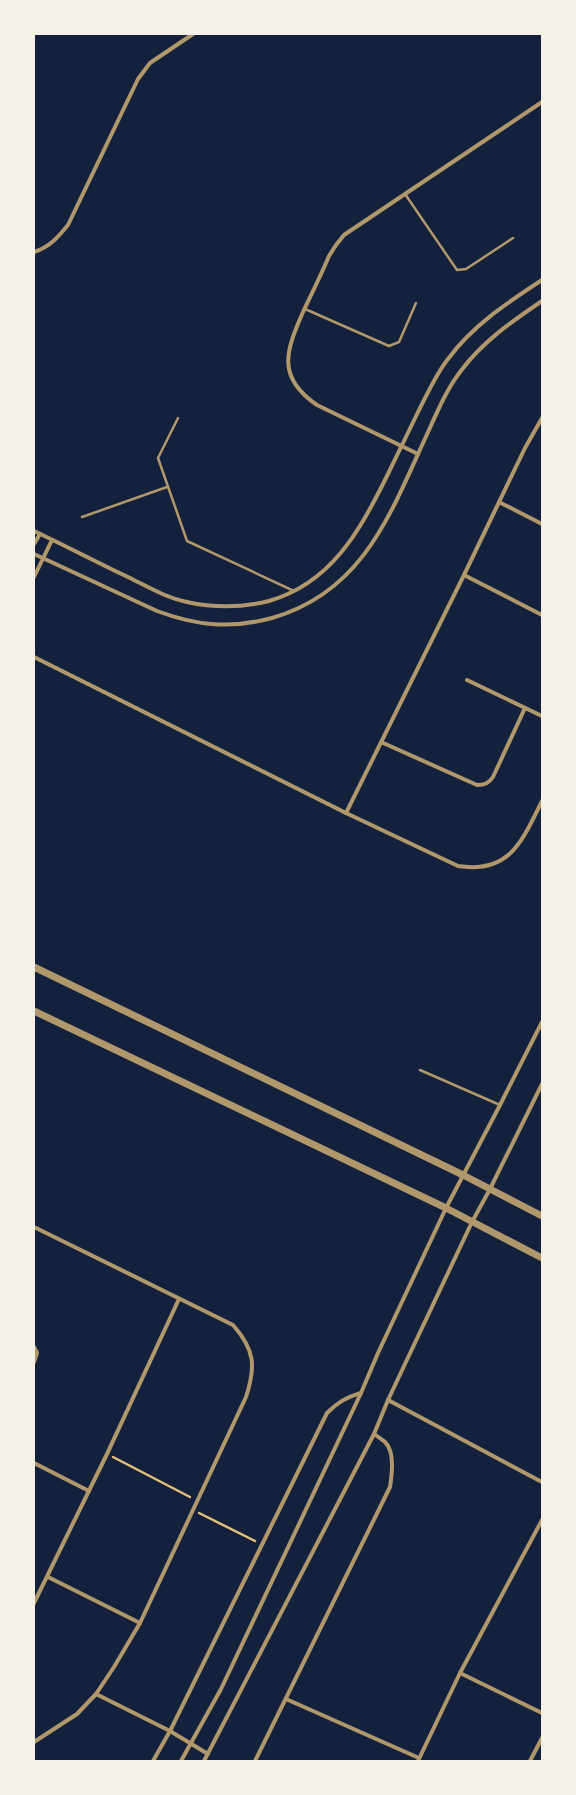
<svg xmlns="http://www.w3.org/2000/svg" width="576" height="1795" font-family="'Roboto Condensed',sans-serif">
	<style>
		.lines { fill: none; stroke-linecap: round; stroke-linejoin: round }
		.path { stroke: #e5c07b; stroke-width: 2.5 }
		.service { stroke: #b1986c; stroke-width: 2.5 }
		.minor { stroke: #b1986c; stroke-width: 4 }
		.tertiary { stroke: #b1986c; stroke-width: 7 }
	</style>
	<rect width="100%" height="100%" fill="#14213d"/>
	<g class="lines">
		<!-- path -->
		<g class="path">
			<path d="M 113,1457 L 190,1497"/>
			<path d="M 199,1513 L 255,1541"/>
		</g>
		<!-- service -->
		<g class="service">
			<path d="M 405,194 L 457,270 L 466,269 L 513,238"/>
			<path d="M 305,309 L 389,346 L 399,342 L 416,303"/>
			<path d="M 178,418 L 158,458 L 187,541 L 294,591"/>
			<path d="M 82,517 L 167,487"/>
			<path d="M 420,1070 L 500,1105"/>
		</g>
		<!-- minor -->
		<g class="minor">
			<path d="M 34,252 C 50,247 58,237 68,225 L 138,79 L 150,63 L 193,34"/>
			<path d="M 418,454 L 317,405 C 276,377 286,351 303,312 C 312,293 321,275 329,256 L 336,245 L 344,235 L 542,102"/>
			<path d="M 499,502 L 542,524"/>
			<path d="M 34,531 C 66,546 98,563 130,578 C 148,587 167,598 187,602 C 214,608 241,608 269,601 C 331,583 359,532 386,478 C 397,455 408,433 419,410 C 428,393 436,374 448,359 C 473,325 507,303 542,280"/>
			<path d="M 34,544 L 40,534"/>
			<path d="M 34,554 L 157,611 C 197,626 231,629 272,618 C 366,591 392,509 429,430 C 438,410 447,389 460,372 C 482,342 511,322 542,301"/>
			<path d="M 464,575 L 542,615"/>
			<path d="M 34,577 L 52,540"/>
			<path d="M 34,657 L 346,813 L 458,866 C 510,874 522,841 542,801"/>
			<path d="M 467,680 L 542,716"/>
			<path d="M 381,742 L 477,785 C 485,785 489,783 493,777 L 525,708"/>
			<path d="M 346,813 L 464,575 L 525,448 L 542,418"/>
			<path d="M 34,1227 L 233,1325 C 255,1350 256,1366 246,1397 L 140,1623 L 114,1667 L 96,1694 L 77,1714 L 34,1742"/>
			<path d="M 34,1347 L 37,1353 L 34,1362"/>
			<path d="M 388,1400 L 542,1482"/>
			<path d="M 34,1463 L 89,1491"/>
			<path d="M 48,1577 L 140,1623"/>
			<path d="M 34,1603 L 107,1454 L 179,1299"/>
			<path d="M 460,1673 L 542,1713"/>
			<path d="M 96,1694 L 170,1731 L 208,1754"/>
			<path d="M 286,1699 L 419,1758"/>
			<path d="M 153,1761 L 170,1731 L 327,1413 C 338,1402 347,1397 361,1393"/>
			<path d="M 181,1761 L 221,1689 L 361,1393 L 378,1353 L 446,1208 L 500,1105 L 542,1022"/>
			<path d="M 204,1761 L 374,1434 L 388,1400 L 472,1222 L 490,1189 L 542,1084"/>
			<path d="M 255,1761 L 390,1487 C 392,1474 395,1452 385,1442 C 382,1439 378,1437 374,1434"/>
			<path d="M 418,1761 L 460,1673 L 542,1520"/>
			<path d="M 530,1761 L 542,1738"/>
		</g>
		<!-- tertiary -->
		<g class="tertiary">
			<path d="M 34,967 L 463,1175 L 542,1216"/>
			<path d="M 34,1011 L 446,1208 L 542,1258"/>
		</g>
	</g>
	<!-- border -->
	<rect width="576" height="1795" fill="none" stroke="#f6f1e7" stroke-width="70"/>
</svg>
